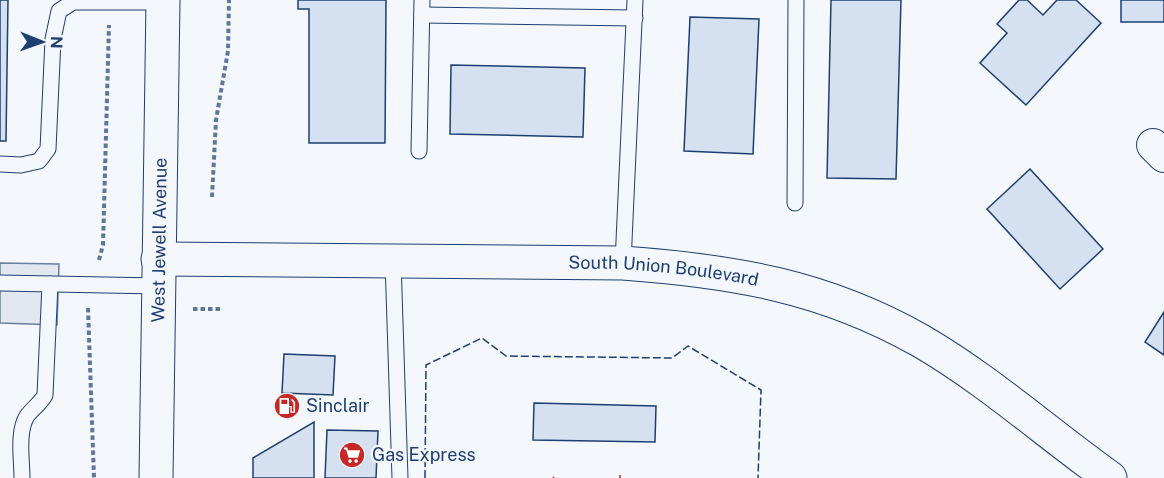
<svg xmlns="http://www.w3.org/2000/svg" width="1164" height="478" font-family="'Public Sans',sans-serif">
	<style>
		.parking { fill: #e3e8f0; stroke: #687fa3; stroke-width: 1.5 }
		.building { fill: #d5e0f0; stroke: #1d3f73; stroke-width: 1.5 }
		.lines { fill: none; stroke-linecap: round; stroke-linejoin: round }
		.lane-casing { stroke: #1d3f73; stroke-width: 17 }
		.street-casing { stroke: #1d3f73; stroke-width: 34 }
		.secondary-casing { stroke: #1d3f73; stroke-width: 35 }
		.path { stroke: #5e769c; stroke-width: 4; stroke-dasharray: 4.5 3; stroke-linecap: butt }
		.lane { stroke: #f4f7fb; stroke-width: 15 }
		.street { stroke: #f4f7fb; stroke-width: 32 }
		.secondary { stroke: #f4f7fb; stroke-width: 33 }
		.fence { stroke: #1d3f73; stroke-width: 1.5; stroke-dasharray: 8 3; stroke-linecap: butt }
		.power { stroke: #c62828; stroke-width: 1.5; stroke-dasharray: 21 4.5 3 4.5; stroke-linecap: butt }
		.labels { text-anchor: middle; stroke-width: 4.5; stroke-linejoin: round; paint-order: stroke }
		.street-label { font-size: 18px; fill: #1d3f73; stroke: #f4f7fb }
		.poi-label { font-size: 18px; fill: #1d3f73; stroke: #f4f7fb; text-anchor: start }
	</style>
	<rect width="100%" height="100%" fill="#f4f7fb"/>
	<!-- parking -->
	<path class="parking" d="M 0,263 L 59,264 L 57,325 L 0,323 Z"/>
	<!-- building -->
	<g class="building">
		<path d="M 0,0 L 8,0 L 6,141 L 0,141 Z"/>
		<path d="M 298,0 L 386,0 L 385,143 L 309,143 L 309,9 L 298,9 Z"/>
		<path d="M 831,0 L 901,0 L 896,179 L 827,178 Z"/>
		<path d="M 1019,0 L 1027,0 L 1043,15 L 1057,0 L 1076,0 L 1101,23 L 1026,105 L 980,63 L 1007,33 L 997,24 Z"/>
		<rect x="1121" y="0" width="43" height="22"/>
		<path d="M 690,17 L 759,19 L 753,154 L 684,151 Z"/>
		<path d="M 451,65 L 585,68 L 583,137 L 450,134 Z"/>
		<path d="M 1030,169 L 1103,249 L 1060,289 L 987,209 Z"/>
		<path d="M 1164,312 L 1164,355 L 1145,342 Z"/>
		<path d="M 284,354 L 335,356 L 333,395 L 282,393 Z"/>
		<path d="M 534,403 L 656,406 L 655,442 L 533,440 Z"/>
		<path d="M 314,422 L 314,478 L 253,478 L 253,458 Z"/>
		<path d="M 327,430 L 378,431 L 376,478 L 325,478 Z"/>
	</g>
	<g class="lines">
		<!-- lane casing -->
		<g class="lane-casing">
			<g id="lane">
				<path d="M 422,15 L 635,18"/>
				<path d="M 419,151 L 422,0"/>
				<path d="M 0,164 L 21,165 L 39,161 L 48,149 L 53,39 L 59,11 L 73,2 L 163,2"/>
				<path d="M 795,203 L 796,0"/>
				<path d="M 393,260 L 400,478"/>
				<path d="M 623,263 L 635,0"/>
				<path d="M 0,283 L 158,286"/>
				<path d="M 22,478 C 22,460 17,432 27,416 C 33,408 40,404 45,395 L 50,284"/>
			</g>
		</g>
		<!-- street casing -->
		<g class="street-casing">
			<path id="street" d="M 1153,145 L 1164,156"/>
		</g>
		<!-- secondary casing -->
		<g class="secondary-casing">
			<g id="secondary">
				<path id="s1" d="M 158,259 L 623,263 C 733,271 824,286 921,341 C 988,380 1047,433 1110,478"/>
				<path id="s2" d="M 156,478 L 163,0"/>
			</g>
		</g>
		<!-- path -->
		<g class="path">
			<path d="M 212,197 L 216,120 L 228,51 L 229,0"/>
			<path d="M 99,260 L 103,245 L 109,25"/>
			<path d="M 88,308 L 94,478"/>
			<path d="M 193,309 L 222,309"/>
		</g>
		<!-- lane -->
		<use href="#lane" class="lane"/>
		<!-- street -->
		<use href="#street" class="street"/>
		<!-- secondary -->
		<use href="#secondary" class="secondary"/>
		<!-- fence -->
		<path class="fence" d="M 425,478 L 426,365 L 482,338 L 506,356 L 672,358 L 688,346 L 761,390 L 758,478"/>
		<!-- power -->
		<g class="power">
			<path d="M 553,478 L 554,477"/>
			<path d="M 620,478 L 620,475"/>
		</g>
	</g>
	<!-- icons -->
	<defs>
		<g id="fuel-disc" transform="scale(1.35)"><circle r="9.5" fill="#c62828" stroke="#f4f7fb"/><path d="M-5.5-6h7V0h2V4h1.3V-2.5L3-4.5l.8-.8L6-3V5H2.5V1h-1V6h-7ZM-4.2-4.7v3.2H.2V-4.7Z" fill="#fff"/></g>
		<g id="supermarket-disc" transform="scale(1.35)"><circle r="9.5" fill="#c62828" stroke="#f4f7fb"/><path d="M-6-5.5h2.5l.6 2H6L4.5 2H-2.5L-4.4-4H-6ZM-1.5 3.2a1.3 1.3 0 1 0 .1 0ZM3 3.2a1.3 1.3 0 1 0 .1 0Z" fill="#fff"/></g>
	</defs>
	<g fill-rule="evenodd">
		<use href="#fuel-disc" x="287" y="406"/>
		<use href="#supermarket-disc" x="352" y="455"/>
	</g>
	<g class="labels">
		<!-- street labels -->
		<g class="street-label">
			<text dy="6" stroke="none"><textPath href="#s2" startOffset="238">West Jewell Avenue</textPath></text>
			<text dy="6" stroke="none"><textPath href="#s1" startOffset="506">South Union Boulevard</textPath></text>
		</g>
		<!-- poi labels -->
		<g class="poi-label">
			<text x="306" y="412">Sinclair</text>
			<text x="372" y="461">Gas Express</text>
		</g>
	</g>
	<!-- north arrow -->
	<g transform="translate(42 42) rotate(91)" stroke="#f4f7fb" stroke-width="4.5" paint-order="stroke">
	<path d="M0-4.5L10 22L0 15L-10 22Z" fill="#1d3f73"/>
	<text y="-9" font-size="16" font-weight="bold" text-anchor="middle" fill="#1d3f73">N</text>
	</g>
</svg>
